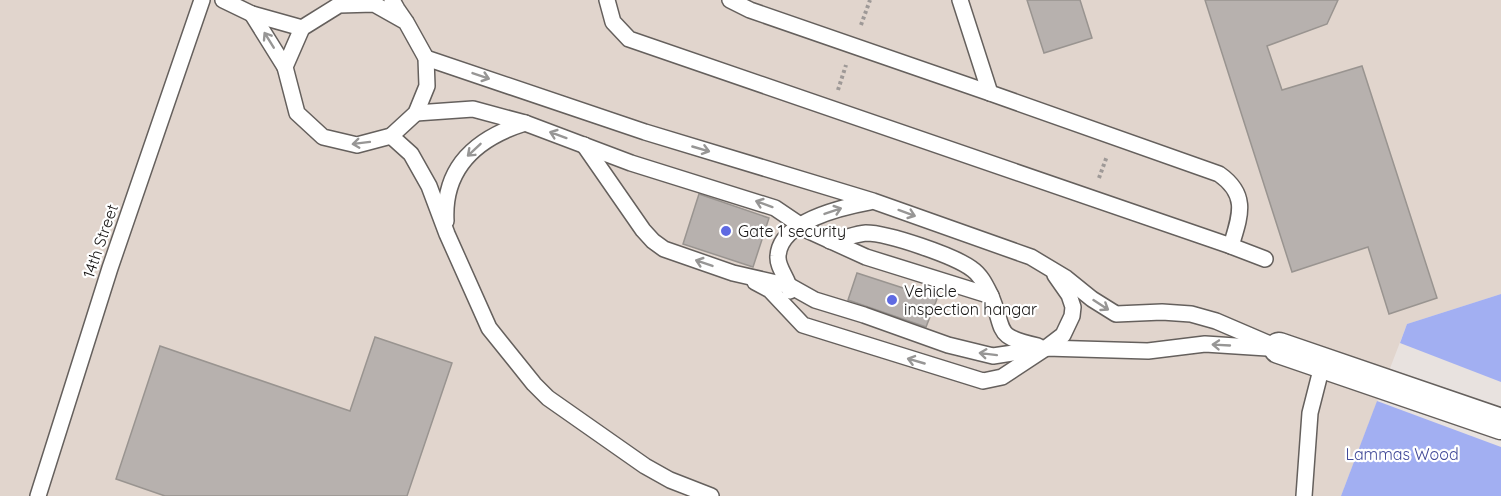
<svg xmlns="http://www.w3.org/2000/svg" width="1501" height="496" font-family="Quicksand,sans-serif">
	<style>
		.built { fill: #e1d5cd }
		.forest { fill: #a2aff2 }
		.building { fill: #b7b1ae; stroke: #999490; stroke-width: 1.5 }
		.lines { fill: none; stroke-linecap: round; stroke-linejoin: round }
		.lane-casing { stroke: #65605d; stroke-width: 18 }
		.street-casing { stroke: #65605d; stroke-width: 33 }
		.path { stroke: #9e9997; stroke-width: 4; stroke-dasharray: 3 3; stroke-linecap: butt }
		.lane { stroke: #fff; stroke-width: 15 }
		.street { stroke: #fff; stroke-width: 30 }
		.oneway { stroke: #979695 }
		.poi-dot { fill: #5f6ae2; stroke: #fff; stroke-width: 2 }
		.labels { text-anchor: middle; stroke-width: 4.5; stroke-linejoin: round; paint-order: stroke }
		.poi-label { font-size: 16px; fill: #171514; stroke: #fff; text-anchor: start }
		.street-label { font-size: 16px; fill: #171514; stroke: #fff }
		.park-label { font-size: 16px; fill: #424a98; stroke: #fff }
	</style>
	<rect width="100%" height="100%" fill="#e8e2df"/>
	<!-- built -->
	<path class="built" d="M 0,0 L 1501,0 L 1501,294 L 1407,324 L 1341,496 L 0,496 Z"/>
	<!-- forest -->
	<g class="forest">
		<path d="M 1501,294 L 1501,382 L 1400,343 L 1407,324 Z"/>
		<path d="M 1377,401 L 1501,447 L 1501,496 L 1341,496 Z"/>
	</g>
	<!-- building -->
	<g class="building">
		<path d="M 1027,0 L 1080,0 L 1092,38 L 1044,53 Z"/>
		<path d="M 1205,0 L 1338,0 L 1327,24 L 1267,46 L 1282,90 L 1362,66 L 1437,298 L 1389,314 L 1368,247 L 1292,272 Z"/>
		<path d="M 699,194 L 769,218 L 753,267 L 683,244 Z"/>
		<path d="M 857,273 L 937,299 L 926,327 L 848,300 Z"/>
		<path d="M 375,337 L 452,363 L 407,496 L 165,496 L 116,479 L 160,346 L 350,411 Z"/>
	</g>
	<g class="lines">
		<!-- lane casing -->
		<g class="lane-casing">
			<g id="lane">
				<path d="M 223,0 L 252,14 L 302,28"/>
				<path d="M 392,0 L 397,9 L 406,22 L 426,58 L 427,86 L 416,113 L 391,136 L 357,145 L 323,137 L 297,113 L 285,67 L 302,28 L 339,5 L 374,4 L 406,22"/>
				<path d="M 607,0 L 613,22 L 629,39 L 1231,246 C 1240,216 1249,195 1219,174 L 990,93 L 960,0"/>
				<path d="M 730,0 L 750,10 L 990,93"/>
				<path d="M 252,14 L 285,67"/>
				<path d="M 426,58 L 645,132 L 873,201 L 1031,257 L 1066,278 L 1092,299 L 1116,314 L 1162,312 L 1191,314 L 1216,321 L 1279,348"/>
				<path d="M 416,113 L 473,109 L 525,123 L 631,163 L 775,208 L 809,231 L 866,257 L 991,296 C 1006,332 993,336 1038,346"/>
				<path d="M 391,136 L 411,154 L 429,186 L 447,234 L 489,328 L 534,384 L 548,398 L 645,466 L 670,480 L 711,496"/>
				<path d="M 584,145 L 643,230 L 653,241 L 664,249 L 733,273 L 790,286 L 815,300 L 864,315 L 948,345 L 993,356 L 1046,348 L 1148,351 L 1205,344 L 1267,348"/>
				<path d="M 446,221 C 443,167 477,138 525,123"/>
				<path d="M 830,241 C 842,240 854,234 866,233 C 888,233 955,256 972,269 C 981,275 986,286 991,296"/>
				<path d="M 1231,246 L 1265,259"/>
				<path d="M 755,282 L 770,290 L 803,325 L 983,381 L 1002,377 L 1046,348 L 1063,335 L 1072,316 L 1073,307 L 1069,295 L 1055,275"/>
				<path d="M 790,291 C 789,279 777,268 778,256 C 780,221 843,207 870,202"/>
				<path d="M 38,496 L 110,268 L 202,0"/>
				<path d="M 1304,496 L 1310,413 L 1323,362"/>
			</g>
		</g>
		<!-- street casing -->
		<g class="street-casing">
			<path id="street" d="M 1279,348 L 1501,424"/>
		</g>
		<!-- path -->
		<g class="path">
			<path d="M 861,25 L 870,0"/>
			<path d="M 838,90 L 846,65"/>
			<path d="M 1099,178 L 1107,156"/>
		</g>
		<!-- lane -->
		<use href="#lane" class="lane"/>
		<!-- street -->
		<use href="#street" class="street"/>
	</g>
	<!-- one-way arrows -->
	<defs><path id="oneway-shaft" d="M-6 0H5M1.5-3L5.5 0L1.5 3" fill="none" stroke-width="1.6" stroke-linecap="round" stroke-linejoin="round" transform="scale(1.5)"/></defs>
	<g class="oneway">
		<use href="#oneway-shaft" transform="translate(269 40) rotate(-122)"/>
		<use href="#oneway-shaft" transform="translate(481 76) rotate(19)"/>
		<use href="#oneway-shaft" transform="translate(558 135) rotate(-160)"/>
		<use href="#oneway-shaft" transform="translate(361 143) rotate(173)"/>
		<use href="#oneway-shaft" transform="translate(701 149) rotate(16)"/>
		<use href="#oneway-shaft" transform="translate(474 150) rotate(137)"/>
		<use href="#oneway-shaft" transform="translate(764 204) rotate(-160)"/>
		<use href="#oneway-shaft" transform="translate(833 211) rotate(-19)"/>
		<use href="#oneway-shaft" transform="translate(907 213) rotate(20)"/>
		<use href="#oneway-shaft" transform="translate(704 263) rotate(-161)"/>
		<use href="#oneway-shaft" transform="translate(1101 305) rotate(33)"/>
		<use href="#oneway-shaft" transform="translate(1221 345) rotate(-177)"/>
		<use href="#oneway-shaft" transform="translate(988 354) rotate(-173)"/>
		<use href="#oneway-shaft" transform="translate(916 361) rotate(-164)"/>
	</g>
	<!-- markers -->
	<g class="poi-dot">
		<circle cx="726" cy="231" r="6"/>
		<circle cx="892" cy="300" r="6"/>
	</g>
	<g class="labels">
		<!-- poi labels -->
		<g class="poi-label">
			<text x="738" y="237">Gate 1 security</text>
			<text x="904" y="297">Vehicle<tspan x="904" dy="18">inspection hangar</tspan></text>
		</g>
		<!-- street labels -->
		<g class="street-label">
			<text transform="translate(100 241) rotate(-71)" y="6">14th Street</text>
		</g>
		<!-- park labels -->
		<g class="park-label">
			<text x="1402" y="460">Lammas Wood</text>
		</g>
	</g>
</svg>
